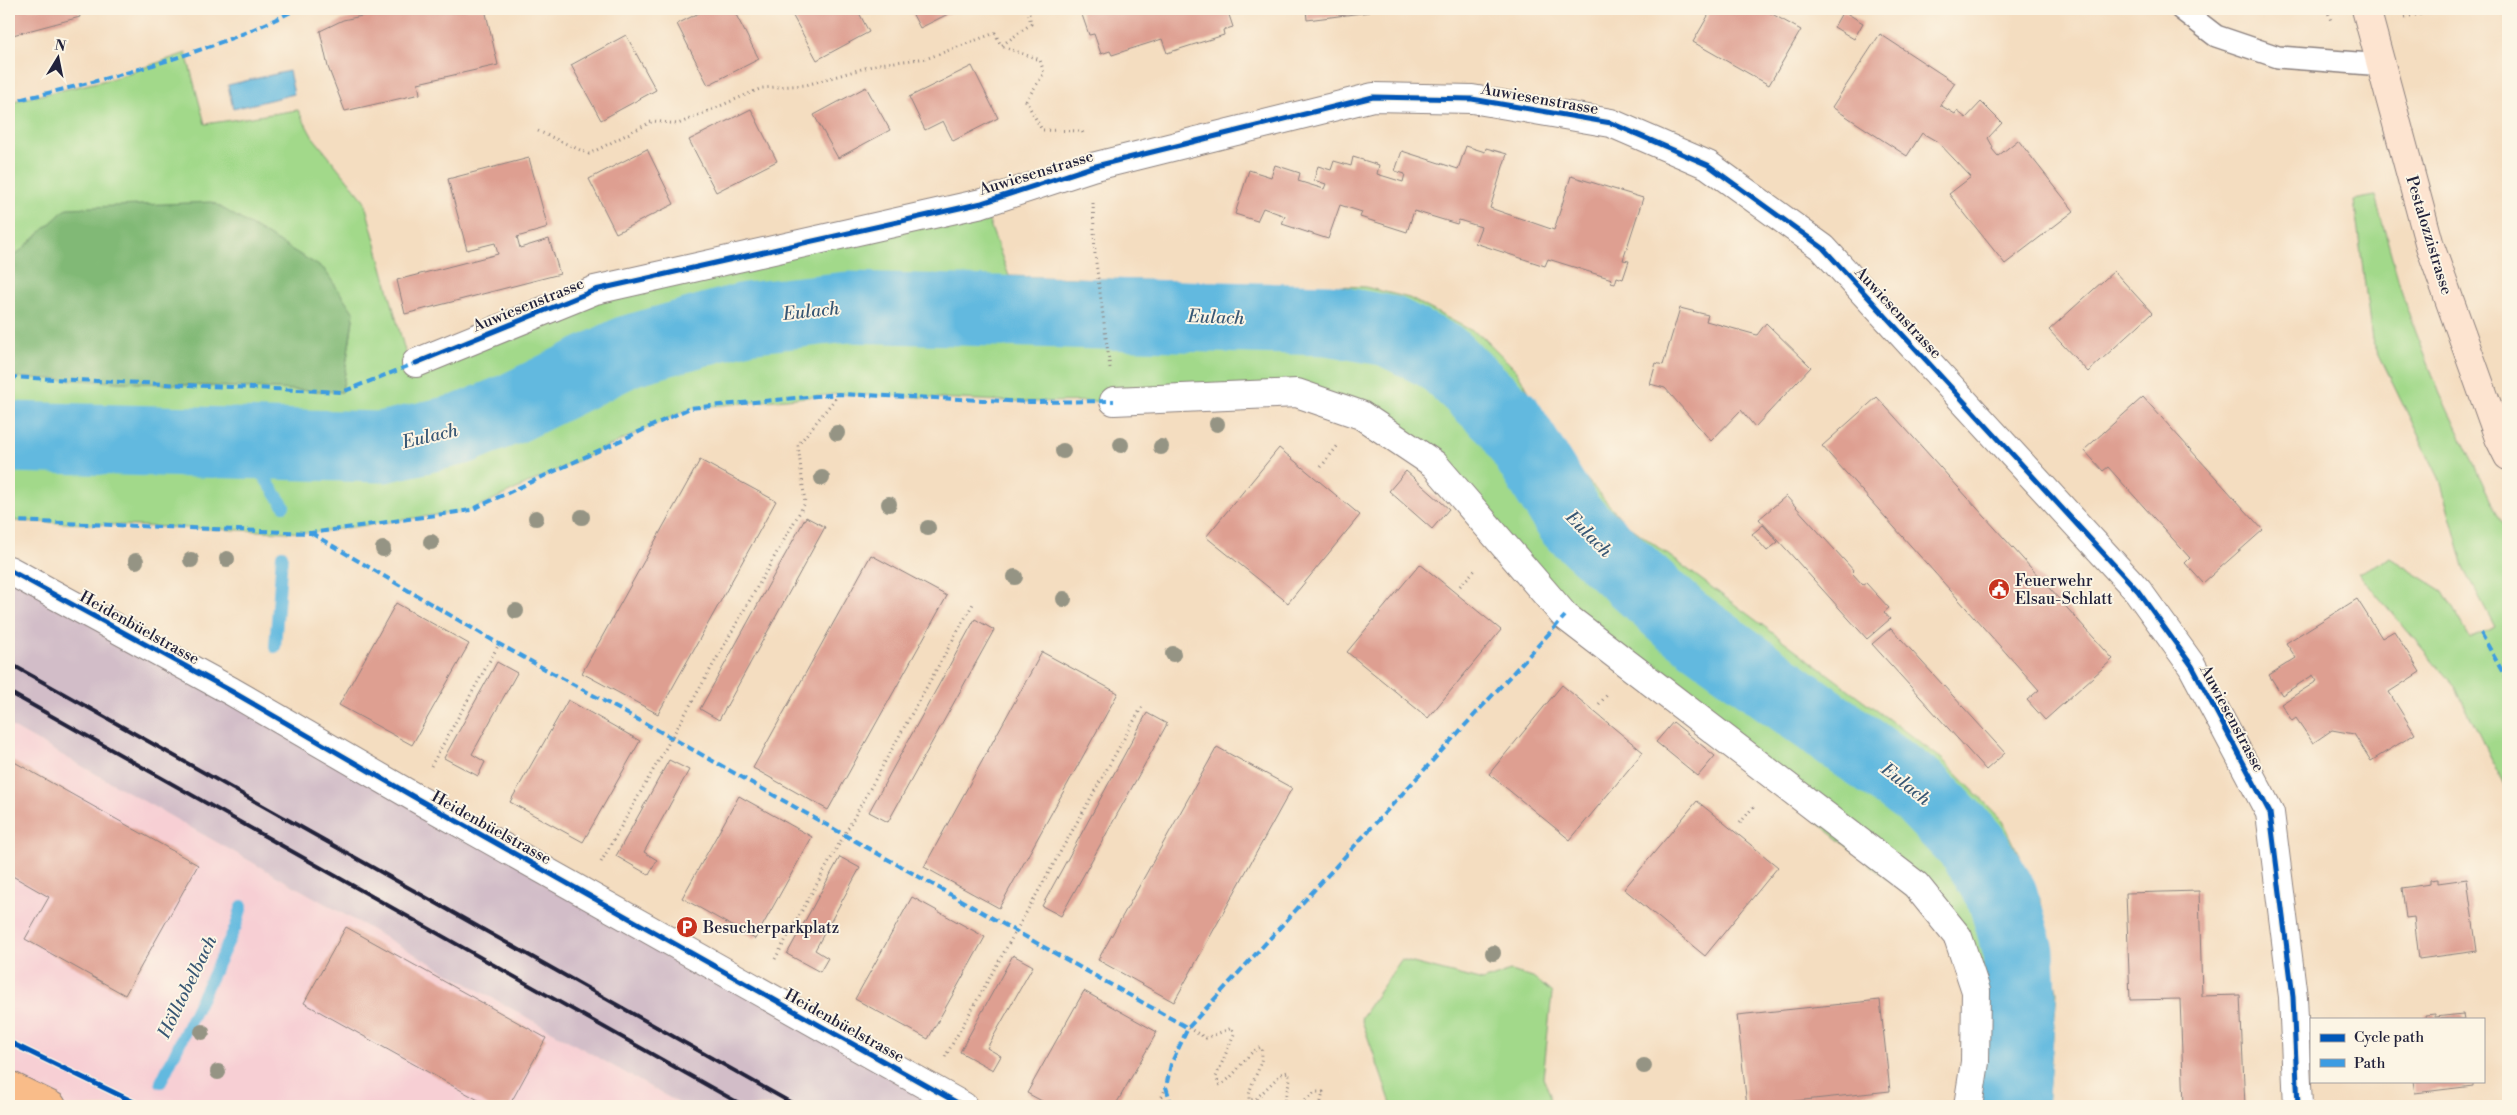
<svg xmlns="http://www.w3.org/2000/svg" width="2517" height="1115" font-family="'Libre Bodoni',serif">
	<style>
		.built { fill: #f7cfd4 }
		.industrial { fill: #d2bdc8 }
		.green { fill: #a2d98a; stroke: #627e62 }
		.forest { fill: #81b976; stroke: #526e58 }
		.water { fill: #62b9df; stroke: #426e8d }
		.lines { fill: none; stroke-linecap: round; stroke-linejoin: round }
		.stream { stroke: #62b9df; stroke-width: 12 }
		.river { stroke: #62b9df; stroke-width: 71 }
		.building { fill: #de9f91 }
		.lane-casing { stroke: #8b807e; stroke-width: 24 }
		.street-casing { stroke: #8b807e; stroke-width: 30 }
		.secondary-casing { stroke: #8b807e; stroke-width: 30 }
		.primary-casing { stroke: #8b807e; stroke-width: 30 }
		.path { stroke: #8b807e; stroke-width: 3; stroke-dasharray: 1 4; stroke-linecap: butt }
		.lane { stroke: #fff; stroke-width: 21 }
		.street { stroke: #fff; stroke-width: 28 }
		.secondary { stroke: #fde4d0; stroke-width: 28 }
		.primary { stroke: #f9bc89; stroke-width: 28 }
		.rail { stroke: #22223b; stroke-width: 4 }
		.quiet { stroke: #3c9ce2; stroke-width: 4; stroke-dasharray: 8 4; stroke-linecap: butt }
		.cycleway-casing { stroke: #fcf5e5; stroke-width: 8 }
		.cycleway { stroke: #0057b8; stroke-width: 5 }
		.tree { fill: #959484 }
		.labels { text-anchor: middle; stroke-width: 4; stroke-linejoin: round; paint-order: stroke }
		.street-label { font-size: 16px; fill: #22223b; stroke: #fcf5e5 }
		.poi-label { font-size: 16px; fill: #22223b; stroke: #fcf5e5; text-anchor: start }
		.water-label { font-size: 18px; font-style: italic; fill: #385774; stroke: #fcf5e5 }
	</style>
	<rect width="100%" height="100%" fill="#fcf5e5"/>
	<filter id="ink" filterUnits="userSpaceOnUse"><feTurbulence type="fractalNoise" baseFrequency=".02" numOctaves="2"/><feDisplacementMap in="SourceGraphic" scale="10" xChannelSelector="R" yChannelSelector="G"/><feConvolveMatrix kernelMatrix="1 2 1 2 8 2 1 2 1" color-interpolation-filters="sRGB"/></filter>
	<filter id="wash" filterUnits="userSpaceOnUse"><feTurbulence type="fractalNoise" baseFrequency=".0096" numOctaves="4" result="noise"/><feDisplacementMap in="SourceGraphic" scale="20" xChannelSelector="R" yChannelSelector="G"/><feGaussianBlur stdDeviation="1.12" result="paint"/><feColorMatrix in="noise" values="0 0 0 0 0 0 0 0 0 0 0 0 0 0 0 0 0 1.4 0 .05"/><feComposite in="paint" operator="in"/></filter>
	<g filter="url(#wash)">
		<rect width="100%" height="100%" fill="#f4ddc0"/>
		<!-- built -->
		<path class="built" d="M 9,725 L 684,1106 L 9,1106 Z"/>
		<!-- industrial -->
		<path class="industrial" d="M 9,570 L 963,1106 L 684,1106 L 9,725 Z"/>
		<!-- green -->
		<g class="green">
			<path d="M 186,53 L 205,124 L 298,110 L 312,136 L 364,200 L 409,366 L 595,290 L 982,203 L 1009,276 L 1365,287 L 1409,298 L 1482,336 L 1516,370 L 1569,459 L 1624,522 L 1942,759 L 2003,821 L 2041,901 L 2057,992 L 2047,1106 L 1968,1106 L 1975,1062 L 1958,937 L 1565,616 L 1434,464 L 1297,393 L 1114,401 L 1030,402 L 839,394 L 691,408 L 471,510 L 311,533 L 15,521 L 9,524 L 9,377 L 342,392 L 354,313 L 68,208 L 9,261 L 9,102 L 111,79 Z"/>
			<path d="M 2375,196 L 2405,304 L 2440,394 L 2508,536 L 2508,793 L 2456,688 L 2358,573 L 2390,558 L 2443,591 L 2470,638 L 2495,627 L 2465,570 L 2440,480 L 2372,340 L 2354,200 Z"/>
			<path d="M 1401,960 L 1483,981 L 1510,971 L 1533,977 L 1552,993 L 1543,1078 L 1550,1094 L 1551,1106 L 1392,1106 L 1361,1018 Z"/>
		</g>
		<!-- forest -->
		<path class="forest" d="M 212,202 L 324,269 L 354,313 L 342,392 L 9,377 L 9,261 L 67,208 Z"/>
		<!-- water -->
		<path class="water" d="M 289,71 L 294,94 L 233,109 L 228,85 Z"/>
		<g class="lines">
			<!-- stream -->
			<g class="stream">
				<path d="M 241,444 L 284,506"/>
				<path d="M 275,647 L 282,555"/>
				<path d="M 161,1082 L 236,926 L 242,906"/>
			</g>
			<!-- river -->
			<path class="river" d="M 9,437 L 382,447 L 462,429 L 513,408 L 628,351 L 746,318 L 848,307 L 1328,320 L 1389,331 L 1441,357 L 1508,420 L 1571,521 L 1681,620 L 1922,794 L 1973,847 L 2002,895 L 2019,952 L 2021,998 L 2012,1106"/>
		</g>
		<g id="blocks">
			<!-- building -->
			<g class="building">
				<path d="M 9,9 L 78,9 L 80,17 L 9,36 Z"/>
				<path d="M 394,9 L 485,9 L 498,65 L 418,83 L 420,94 L 345,111 L 328,67 L 320,31 L 343,20 Z"/>
				<path d="M 707,9 L 733,9 L 759,59 L 708,85 L 677,24 Z"/>
				<path d="M 789,9 L 857,9 L 869,32 L 817,60 Z"/>
				<path d="M 910,9 L 958,9 L 920,28 Z"/>
				<path d="M 1080,9 L 1227,9 L 1233,27 L 1223,30 L 1224,35 L 1167,53 L 1162,39 L 1112,55 L 1110,51 L 1101,54 L 1094,34 L 1089,35 Z"/>
				<path d="M 1306,9 L 1369,9 L 1370,12 L 1307,20 Z"/>
				<path d="M 1712,9 L 1763,9 L 1801,30 L 1769,85 L 1693,42 Z"/>
				<path d="M 1843,11 L 1863,23 L 1854,39 L 1834,27 Z"/>
				<path d="M 1880,34 L 1955,83 L 1940,105 L 1955,114 L 1957,111 L 1966,118 L 1981,102 L 2002,123 L 1988,138 L 1993,147 L 1992,149 L 1998,156 L 2018,140 L 2074,211 L 2005,264 L 1949,194 L 1971,177 L 1938,142 L 1922,133 L 1907,156 L 1832,107 Z"/>
				<path d="M 626,35 L 656,90 L 601,120 L 571,65 Z"/>
				<path d="M 972,66 L 998,118 L 953,141 L 943,121 L 925,130 L 909,97 Z"/>
				<path d="M 866,87 L 890,130 L 838,158 L 814,115 Z"/>
				<path d="M 751,109 L 777,161 L 716,192 L 689,140 Z"/>
				<path d="M 1466,146 L 1485,152 L 1486,148 L 1507,154 L 1490,208 L 1554,230 L 1571,176 L 1643,198 L 1623,260 L 1629,261 L 1623,279 L 1617,277 L 1615,284 L 1611,283 L 1612,279 L 1548,259 L 1545,266 L 1475,243 L 1481,227 L 1459,220 L 1457,224 L 1414,211 L 1407,232 L 1360,217 L 1362,212 L 1340,205 L 1328,239 L 1282,224 L 1285,216 L 1263,208 L 1257,221 L 1235,214 L 1249,170 L 1271,177 L 1275,165 L 1300,173 L 1298,181 L 1324,189 L 1326,184 L 1314,180 L 1318,166 L 1331,170 L 1334,161 L 1351,166 L 1353,157 L 1379,165 L 1377,174 L 1403,182 L 1405,174 L 1395,171 L 1402,151 L 1458,169 Z"/>
				<path d="M 647,149 L 674,204 L 616,233 L 589,179 Z"/>
				<path d="M 529,158 L 548,228 L 517,237 L 520,248 L 549,239 L 560,274 L 405,314 L 397,280 L 498,254 L 495,243 L 467,250 L 448,179 Z"/>
				<path d="M 2114,271 L 2152,313 L 2088,372 L 2049,330 Z"/>
				<path d="M 1680,308 L 1708,315 L 1706,321 L 1757,335 L 1766,323 L 1811,367 L 1755,427 L 1741,410 L 1711,441 L 1665,388 L 1650,384 L 1656,363 L 1663,365 Z"/>
				<path d="M 1877,397 L 2113,659 L 2045,720 L 2027,700 L 2039,690 L 1822,446 Z"/>
				<path d="M 2143,397 L 2263,530 L 2203,583 L 2185,563 L 2190,558 L 2108,467 L 2103,471 L 2084,450 Z"/>
				<path d="M 1279,448 L 1360,515 L 1288,603 L 1206,537 Z"/>
				<path d="M 700,460 L 776,501 L 658,714 L 582,673 Z"/>
				<path d="M 1406,471 L 1449,509 L 1432,529 L 1389,491 Z"/>
				<path d="M 1786,496 L 1854,571 L 1852,573 L 1863,585 L 1866,583 L 1889,608 L 1884,612 L 1890,619 L 1867,639 L 1759,519 Z"/>
				<path d="M 806,517 L 825,527 L 719,720 L 700,709 Z"/>
				<path d="M 1763,525 L 1778,542 L 1767,551 L 1752,534 Z"/>
				<path d="M 871,555 L 947,596 L 828,810 L 753,768 Z"/>
				<path d="M 1420,564 L 1501,630 L 1428,718 L 1347,652 Z"/>
				<path d="M 2357,599 L 2382,638 L 2394,631 L 2420,672 L 2389,692 L 2415,734 L 2371,761 L 2354,734 L 2332,730 L 2313,743 L 2296,718 L 2292,721 L 2281,704 L 2317,681 L 2313,675 L 2282,695 L 2269,675 L 2296,658 L 2286,643 Z"/>
				<path d="M 396,603 L 469,644 L 412,745 L 339,705 Z"/>
				<path d="M 975,619 L 994,630 L 888,822 L 869,812 Z"/>
				<path d="M 1891,628 L 2005,753 L 1986,770 L 1872,644 Z"/>
				<path d="M 1042,652 L 1118,693 L 999,908 L 924,867 Z"/>
				<path d="M 497,662 L 517,673 L 472,754 L 485,762 L 478,776 L 444,758 Z"/>
				<path d="M 1562,685 L 1643,752 L 1570,840 L 1489,774 Z"/>
				<path d="M 568,700 L 640,741 L 583,842 L 510,802 Z"/>
				<path d="M 1147,713 L 1167,724 L 1061,916 L 1042,906 Z"/>
				<path d="M 1673,722 L 1715,756 L 1698,776 L 1656,742 Z"/>
				<path d="M 1217,747 L 1292,788 L 1174,1002 L 1098,960 Z"/>
				<path d="M 9,759 L 198,865 L 125,995 L 25,939 L 49,897 L 9,874 Z"/>
				<path d="M 669,760 L 689,770 L 644,852 L 657,860 L 649,875 L 616,856 Z"/>
				<path d="M 739,796 L 812,837 L 755,939 L 682,898 Z"/>
				<path d="M 1697,801 L 1778,867 L 1705,956 L 1624,889 Z"/>
				<path d="M 840,857 L 860,868 L 815,950 L 828,958 L 820,972 L 787,954 Z"/>
				<path d="M 2438,879 L 2438,883 L 2467,879 L 2477,951 L 2419,959 L 2414,917 L 2406,918 L 2402,888 L 2430,884 L 2430,880 Z"/>
				<path d="M 2199,891 L 2202,996 L 2240,995 L 2245,1106 L 2184,1106 L 2180,999 L 2130,1000 L 2126,893 Z"/>
				<path d="M 912,897 L 985,937 L 928,1039 L 855,999 Z"/>
				<path d="M 346,927 L 546,1038 L 509,1106 L 489,1106 L 304,1003 Z"/>
				<path d="M 1013,955 L 1033,966 L 987,1048 L 1001,1056 L 993,1070 L 960,1052 Z"/>
				<path d="M 1084,991 L 1157,1032 L 1115,1106 L 1051,1106 L 1027,1093 Z"/>
				<path d="M 1880,1000 L 1890,1091 L 1747,1106 L 1737,1015 Z"/>
				<path d="M 2435,1014 L 2435,1017 L 2463,1014 L 2464,1019 L 2426,1019 L 2425,1015 Z"/>
				<path d="M 2413,1081 L 2473,1081 L 2473,1086 L 2415,1093 Z"/>
			</g>
		</g>
	</g>
	<g filter="url(#ink)">
		<use href="#blocks" fill-opacity="0" stroke="#8b807e" stroke-width="1"/>
		<g class="lines">
			<!-- lane casing -->
			<g class="lane-casing">
				<path id="lane" d="M 2181,9 L 2216,36 L 2278,57 L 2383,65"/>
			</g>
			<!-- street casing -->
			<g class="street-casing">
				<g id="street">
					<path d="M 416,363 L 595,290 L 982,203 L 1092,167 L 1373,97 L 1472,99 L 1611,123 L 1708,165 L 1823,248 L 2138,591 L 2192,666 L 2270,813 L 2293,997 L 2298,1106"/>
					<path d="M 1114,401 L 1297,393 L 1361,415 L 1434,464 L 1565,616 L 1916,885 L 1958,937 L 1976,991 L 1975,1062 L 1968,1106"/>
					<path d="M 9,570 L 231,691 L 414,797 L 963,1106"/>
				</g>
			</g>
			<!-- secondary casing -->
			<g class="secondary-casing">
				<path id="secondary" d="M 2366,9 L 2430,246 L 2499,438 L 2508,456"/>
			</g>
			<!-- primary casing -->
			<g class="primary-casing">
				<path id="primary" d="M 9,1085 L 52,1106"/>
			</g>
			<!-- path -->
			<g class="path">
				<path d="M 1028,9 L 1031,24 L 1001,46 L 1040,60 L 1044,73 L 1026,101 L 1042,130 L 1082,131 L 1083,133"/>
				<path d="M 2327,9 L 2331,21"/>
				<path d="M 2405,17 L 2426,13 L 2429,9"/>
				<path d="M 538,131 L 589,154 L 653,121 L 678,124 L 762,88 L 806,85 L 879,64 L 928,58 L 995,33 L 1001,46"/>
				<path d="M 1093,203 L 1095,255 L 1110,368"/>
				<path d="M 1321,467 L 1339,444"/>
				<path d="M 1460,586 L 1477,568"/>
				<path d="M 1599,704 L 1609,693"/>
				<path d="M 431,766 L 499,644"/>
				<path d="M 1740,823 L 1754,806"/>
				<path d="M 601,862 L 805,503 L 798,445 L 839,394"/>
				<path d="M 775,959 L 974,602"/>
				<path d="M 1188,1028 L 1206,1038 L 1232,1028 L 1234,1034 L 1216,1077 L 1219,1085 C 1237,1078 1242,1055 1261,1047 C 1266,1066 1248,1082 1249,1100 L 1256,1099 L 1281,1074 L 1288,1072 L 1290,1079 L 1283,1106"/>
				<path d="M 945,1057 L 1143,705"/>
				<path d="M 1158,1106 L 1166,1087"/>
				<path d="M 1297,1106 L 1315,1092 L 1323,1092 L 1320,1106"/>
			</g>
			<!-- lane -->
			<use href="#lane" class="lane"/>
			<!-- street -->
			<use href="#street" class="street"/>
			<!-- secondary -->
			<use href="#secondary" class="secondary"/>
			<!-- primary -->
			<use href="#primary" class="primary"/>
			<!-- rail -->
			<g class="rail">
				<path d="M 9,663 L 797,1106"/>
				<path d="M 9,692 L 744,1106"/>
			</g>
			<!-- quiet -->
			<g class="quiet">
				<path d="M 9,102 C 106,80 208,54 297,9"/>
				<path d="M 9,377 L 342,392 L 416,363"/>
				<path d="M 9,524 L 15,521 L 311,533 L 471,510 L 690,408 L 839,394 L 1030,402 L 1114,401"/>
				<path d="M 311,533 L 499,644 L 672,738 L 1188,1028"/>
				<path d="M 2481,633 L 2508,682"/>
				<path d="M 1172,1106 L 1166,1087 L 1171,1064 L 1188,1028 L 1565,616"/>
			</g>
			<!-- cycleway casing -->
			<g class="cycleway-casing">
				<g id="cycleway">
					<path d="M 416,363 L 595,290 L 982,203 L 1092,167 L 1373,97 L 1472,99 L 1611,123 L 1708,165 L 1823,248 L 2138,591 L 2192,666 L 2270,813 L 2293,997 L 2298,1106"/>
					<path d="M 9,570 L 231,691 L 414,797 L 963,1106"/>
					<path d="M 9,1042 L 142,1106"/>
				</g>
			</g>
			<!-- cycleway -->
			<use href="#cycleway" class="cycleway"/>
		</g>
		<!-- trees -->
		<g class="tree">
			<circle cx="1217" cy="424" r="8"/>
			<circle cx="837" cy="433" r="8"/>
			<circle cx="1121" cy="445" r="8"/>
			<circle cx="1161" cy="447" r="8"/>
			<circle cx="1063" cy="451" r="8"/>
			<circle cx="822" cy="478" r="8"/>
			<circle cx="889" cy="504" r="8"/>
			<circle cx="582" cy="517" r="8"/>
			<circle cx="536" cy="518" r="8"/>
			<circle cx="928" cy="528" r="8"/>
			<circle cx="431" cy="542" r="8"/>
			<circle cx="383" cy="549" r="8"/>
			<circle cx="227" cy="559" r="8"/>
			<circle cx="191" cy="560" r="8"/>
			<circle cx="136" cy="561" r="8"/>
			<circle cx="1015" cy="577" r="8"/>
			<circle cx="1064" cy="599" r="8"/>
			<circle cx="516" cy="611" r="8"/>
			<circle cx="1173" cy="654" r="8"/>
			<circle cx="1493" cy="953" r="8"/>
			<circle cx="202" cy="1032" r="8"/>
			<circle cx="1644" cy="1066" r="8"/>
			<circle cx="218" cy="1072" r="8"/>
		</g>
	</g>
	<!-- icons -->
	<defs>
		<g id="civic-disc" transform="scale(1.125)"><circle r="9.5" fill="#c8321e" stroke="#fcf5e5"/><path d="M-.6-6.5H3V-4.5H.6V-3L4-1V1h2V6H-6V1h2V-1L-.6-3ZM-1.2 2.5V6h2.4V2.5Z" fill="#fff"/></g>
		<g id="parking-disc" transform="scale(1.125)"><circle r="9.5" fill="#c8321e" stroke="#fcf5e5"/><path d="M-3.5-5.5H1a3.5 3.5 0 0 1 0 7H-1V5.5H-3.5ZM-1-3.4V-.6H.8a1.4 1.4 0 0 0 0-2.8Z" fill="#fff"/></g>
	</defs>
	<g fill-rule="evenodd">
		<use href="#civic-disc" x="1999" y="589"/>
		<use href="#parking-disc" x="687" y="927"/>
	</g>
	<g class="labels">
		<!-- street labels -->
		<g class="street-label">
			<text transform="translate(1540 98) rotate(10)" y="6">Auwiesenstrasse</text>
			<text transform="translate(1036 172) rotate(-17)" y="6">Auwiesenstrasse</text>
			<text transform="translate(2430 235) rotate(73)" y="6">Pestalozzistrasse</text>
			<text transform="translate(528 304) rotate(-22)" y="6">Auwiesenstrasse</text>
			<text transform="translate(1899 312) rotate(47)" y="6">Auwiesenstrasse</text>
			<text transform="translate(140 627) rotate(29)" y="6">Heidenbüelstrasse</text>
			<text transform="translate(2233 718) rotate(62)" y="6">Auwiesenstrasse</text>
			<text transform="translate(492 827) rotate(29)" y="6">Heidenbüelstrasse</text>
			<text transform="translate(845 1025) rotate(29)" y="6">Heidenbüelstrasse</text>
		</g>
		<!-- poi labels -->
		<g class="poi-label">
			<text x="2015" y="586">Feuerwehr<tspan x="2015" dy="18">Elsau-Schlatt</tspan></text>
			<text x="703" y="933">Besucherparkplatz</text>
		</g>
		<!-- water labels -->
		<g class="water-label">
			<text transform="translate(811 311) rotate(-6)" y="6">Eulach</text>
			<text transform="translate(1216 317) rotate(2)" y="6">Eulach</text>
			<text transform="translate(430 436) rotate(-13)" y="6">Eulach</text>
			<text transform="translate(1589 534) rotate(45)" y="6">Eulach</text>
			<text transform="translate(1906 784) rotate(38)" y="6">Eulach</text>
			<text transform="translate(187 987) rotate(-64)" y="6">Hölltobelbach</text>
		</g>
	</g>
	<!-- margin -->
	<rect width="2517" height="1115" fill="none" stroke="#fcf5e5" stroke-width="30"/>
	<!-- legend -->
	<rect x="2310" y="1018" width="175" height="65" fill="#fcf5e5" stroke="#a5a1a1"/>
	<rect x="2320" y="1034" width="25" height="8" fill="#0057b8" stroke="#a5a1a1"/>
	<text x="2354" y="1042" font-size="15" fill="#22223b">Cycle path</text>
	<rect x="2320" y="1059" width="25" height="8" fill="#3c9ce2" stroke="#a5a1a1"/>
	<text x="2354" y="1068" font-size="15" fill="#22223b">Path</text>
	<!-- north arrow -->
	<g transform="translate(58 58) rotate(10)" stroke="#fcf5e5" stroke-width="4" paint-order="stroke">
	<path d="M0-4L9 19L0 12L-9 19Z" fill="#22223b"/>
	<text y="-8" font-size="14" font-weight="bold" text-anchor="middle" fill="#22223b">N</text>
	</g>
</svg>
